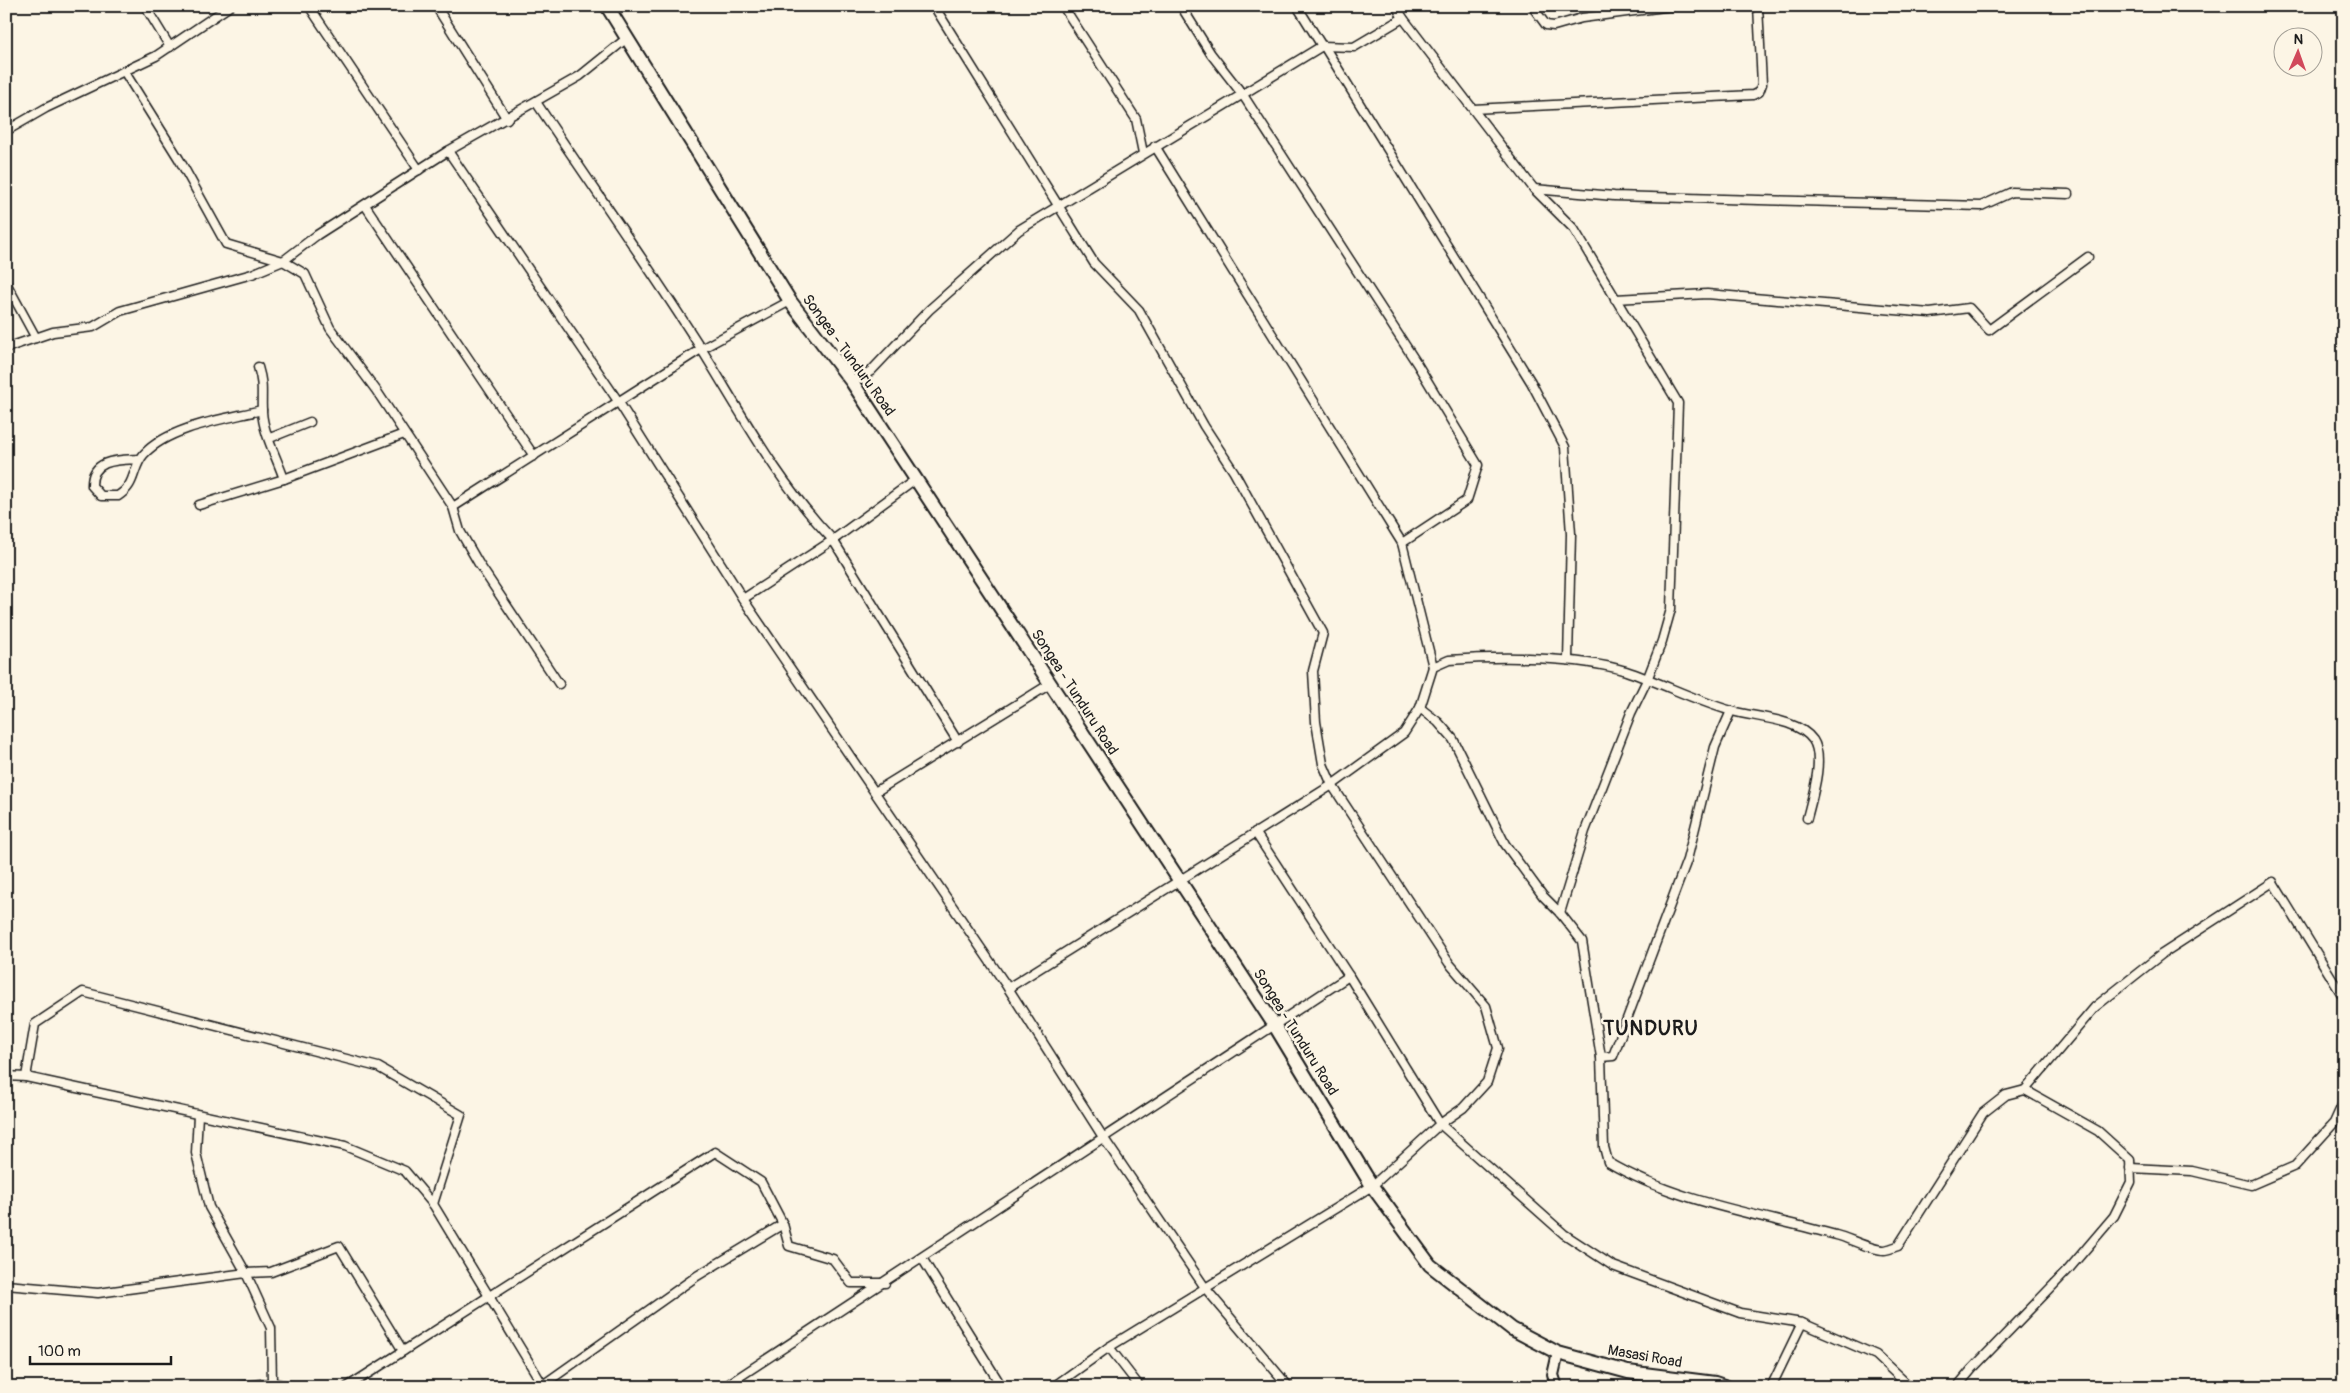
<svg xmlns="http://www.w3.org/2000/svg" width="2350" height="1393" font-family="Pangolin,sans-serif">
	<style>
		.lines { fill: none; stroke-linecap: round; stroke-linejoin: round }
		.minor-casing { stroke: #1c1c1c; stroke-width: 11 }
		.secondary-casing { stroke: #1c1c1c; stroke-width: 14 }
		.trunk-casing { stroke: #1c1c1c; stroke-width: 16 }
		.minor { stroke: #fcf5e5; stroke-width: 8 }
		.secondary { stroke: #fcf5e5; stroke-width: 10 }
		.trunk { stroke: #fcf5e5; stroke-width: 12 }
		.labels { text-anchor: middle; stroke-width: 5; stroke-linejoin: round; paint-order: stroke }
		.street-label { font-size: 15px; fill: #1c1c1c; stroke: #fcf5e5 }
		.district-label { font-size: 20px; font-weight: bold; letter-spacing: 1px; fill: #1c1c1c; stroke: #fcf5e5 }
	</style>
	<rect width="100%" height="100%" fill="#fcf5e5"/>
	<filter id="ink" filterUnits="userSpaceOnUse"><feTurbulence type="fractalNoise" baseFrequency=".02" numOctaves="2"/><feDisplacementMap in="SourceGraphic" scale="10" xChannelSelector="R" yChannelSelector="G"/><feConvolveMatrix kernelMatrix="1 2 1 2 8 2 1 2 1" color-interpolation-filters="sRGB"/></filter>
	<g filter="url(#ink)">
		<g class="lines">
			<!-- minor casing -->
			<g class="minor-casing">
				<g id="minor">
					<path d="M 145,6 L 170,47"/>
					<path d="M 309,6 L 419,170"/>
					<path d="M 436,6 L 507,119"/>
					<path d="M 934,6 L 1094,263 L 1139,310 L 1204,426 L 1234,472 L 1323,633 L 1313,671 L 1316,722 L 1323,764 L 1332,785 L 1449,963 L 1486,1006 L 1498,1048 L 1487,1082 L 1463,1108 L 1440,1124 L 1372,1186 L 1109,1347 L 1053,1387"/>
					<path d="M 1063,6 L 1136,119 L 1143,153"/>
					<path d="M 1181,6 L 1211,54 L 1243,95 L 1416,362 L 1478,465 L 1467,500 L 1402,543"/>
					<path d="M 1297,6 L 1322,46"/>
					<path d="M 1396,6 L 1403,18 L 1534,189 L 1574,229 L 1678,403 L 1671,609 L 1662,641 L 1647,680 L 1631,713 L 1585,831 L 1560,913"/>
					<path d="M 1532,6 L 1546,25 L 1554,26 L 1582,18 L 1672,6"/>
					<path d="M 1324,46 L 1531,382 L 1565,447 L 1571,534 L 1568,660"/>
					<path d="M 124,71 L 179,159 L 226,244 L 283,261 L 305,274 L 330,328 L 376,390 L 453,507 L 460,531 L 479,564 L 559,684"/>
					<path d="M 536,102 C 591,185 649,266 702,350 C 743,416 779,484 833,540 L 958,742"/>
					<path d="M 1473,109 L 1753,95 L 1759,92 L 1762,84 L 1758,6"/>
					<path d="M 6,131 L 46,108 L 156,56 L 230,6"/>
					<path d="M 1155,146 L 1402,543 L 1433,667"/>
					<path d="M 448,151 L 618,401 L 743,599 L 1008,988 L 1103,1137 L 1206,1289 L 1289,1387"/>
					<path d="M 1534,189 L 1614,196 L 1981,206 L 2012,192 L 2068,194"/>
					<path d="M 365,205 L 534,456"/>
					<path d="M 6,283 L 36,338"/>
					<path d="M 1615,299 L 1707,294 L 1930,313 L 1969,308 L 1989,330 L 2088,257"/>
					<path d="M 6,348 L 53,332 L 93,327 L 120,311 L 252,274 L 283,261 L 317,235 L 448,151 L 580,76 L 627,38"/>
					<path d="M 258,367 C 264,387 261,392 262,411 C 263,433 277,458 284,479"/>
					<path d="M 852,382 L 871,371 L 929,310 L 1019,230 L 1322,46 L 1354,47 L 1403,18"/>
					<path d="M 270,438 L 310,422"/>
					<path d="M 140,459 C 120,460 91,458 92,486 L 101,496 L 118,496 C 137,484 131,469 144,454 C 170,426 226,419 262,410"/>
					<path d="M 199,505 L 284,479 L 404,434"/>
					<path d="M 453,507 L 701,349 L 790,301"/>
					<path d="M 743,599 L 833,540 L 915,480"/>
					<path d="M 1420,708 L 1438,722 L 1453,739 L 1505,844 L 1543,896 L 1560,913 L 1582,941 L 1601,1057 L 1604,1147 L 1608,1162 C 1674,1202 1763,1215 1836,1235 C 1849,1238 1871,1250 1884,1250 C 1888,1250 1894,1247 1898,1246 L 1983,1113 L 2006,1095 L 2025,1090 L 2098,1131 L 2130,1160 L 2131,1182 L 2114,1216 L 2068,1270 L 1972,1369 L 1957,1387"/>
					<path d="M 875,792 L 1050,684"/>
					<path d="M 1255,832 L 1349,976 L 1440,1124 L 1564,1234 L 1613,1266 L 1740,1313 L 1802,1323 L 1876,1355 L 1910,1387"/>
					<path d="M 1008,988 L 1332,785 L 1404,733 L 1420,708 L 1433,667 L 1449,660 C 1500,656 1577,656 1626,671 C 1662,683 1696,701 1732,711 C 1757,718 1797,718 1813,740 C 1825,758 1812,798 1807,818"/>
					<path d="M 1601,1057 L 1613,1056 L 1687,860 L 1715,747 L 1731,711"/>
					<path d="M 6,1076 L 26,1077 L 345,1146 L 405,1171 L 433,1204 L 544,1387"/>
					<path d="M 26,1077 L 35,1024 L 83,992 L 378,1067 L 461,1115 L 433,1204"/>
					<path d="M 2025,1090 L 2095,1007 L 2162,954 L 2273,882 L 2344,998"/>
					<path d="M 198,1115 L 196,1153 L 209,1207 L 246,1273 L 271,1328 L 272,1383"/>
					<path d="M 2130,1168 L 2192,1171 L 2251,1185 L 2295,1166 L 2334,1123 L 2344,1101"/>
					<path d="M 922,1258 L 1002,1387"/>
					<path d="M 6,1285 L 98,1293 L 246,1273 L 271,1272 L 339,1246 L 403,1351"/>
					<path d="M 1109,1347 L 1140,1387"/>
					<path d="M 232,1387 L 272,1383 L 297,1387"/>
					<path d="M 347,1387 L 715,1152 L 761,1182 L 783,1224 L 789,1246 L 833,1259 L 851,1283 L 885,1283"/>
					<path d="M 540,1387 L 697,1276 L 783,1224"/>
					<path d="M 724,1387 L 1349,976"/>
					<path d="M 1771,1387 L 1802,1323"/>
				</g>
			</g>
			<!-- secondary casing -->
			<g class="secondary-casing">
				<path id="secondary" d="M 1557,1387 L 1553,1375 L 1558,1353"/>
			</g>
			<!-- trunk casing -->
			<g class="trunk-casing">
				<path id="trunk" d="M 607,6 L 790,301 L 852,382 L 1275,1026 L 1372,1186 L 1430,1265 L 1512,1329 L 1558,1353 L 1628,1372 L 1715,1383 L 1727,1387"/>
			</g>
			<!-- minor -->
			<use href="#minor" class="minor"/>
			<!-- secondary -->
			<use href="#secondary" class="secondary"/>
			<!-- trunk -->
			<use href="#trunk" class="trunk"/>
		</g>
	</g>
	<g class="labels">
		<!-- street labels -->
		<g class="street-label">
			<text transform="translate(849 355) rotate(54)" y="5">Songea - Tunduru Road</text>
			<text transform="translate(1075 692) rotate(57)" y="5">Songea - Tunduru Road</text>
			<text transform="translate(1296 1032) rotate(58)" y="5">Songea - Tunduru Road</text>
			<text transform="translate(1645 1356) rotate(10)" y="5">Masasi Road</text>
		</g>
		<!-- district labels -->
		<g class="district-label">
			<text x="1651" y="1035">TUNDURU</text>
		</g>
	</g>
	<!-- margin -->
	<rect width="2350" height="1393" fill="none" stroke="#fcf5e5" stroke-width="25"/>
	<rect x="12" y="12" width="2325" height="1368" fill="none" stroke="#1c1c1c" stroke-width="2" filter="url(#ink)"/>
	<!-- north arrow -->
	<g transform="translate(2298 52) rotate(2)"><circle r="24" fill="#fcf5e5" stroke="#a29e95"/>
	<path d="M0-4L9 19L0 12L-9 19Z" fill="#d1495b"/>
	<text y="-8" font-size="14" font-weight="bold" text-anchor="middle" fill="#1c1c1c">N</text>
	</g>
	<!-- scale -->
	<path d="M30 1356v8h141v-8" fill="none" stroke="#1c1c1c" stroke-width="2.5"/>
	<text x="38" y="1356" font-size="15" fill="#1c1c1c" stroke="#fcf5e5" stroke-width="4" paint-order="stroke">100 m</text>
</svg>
